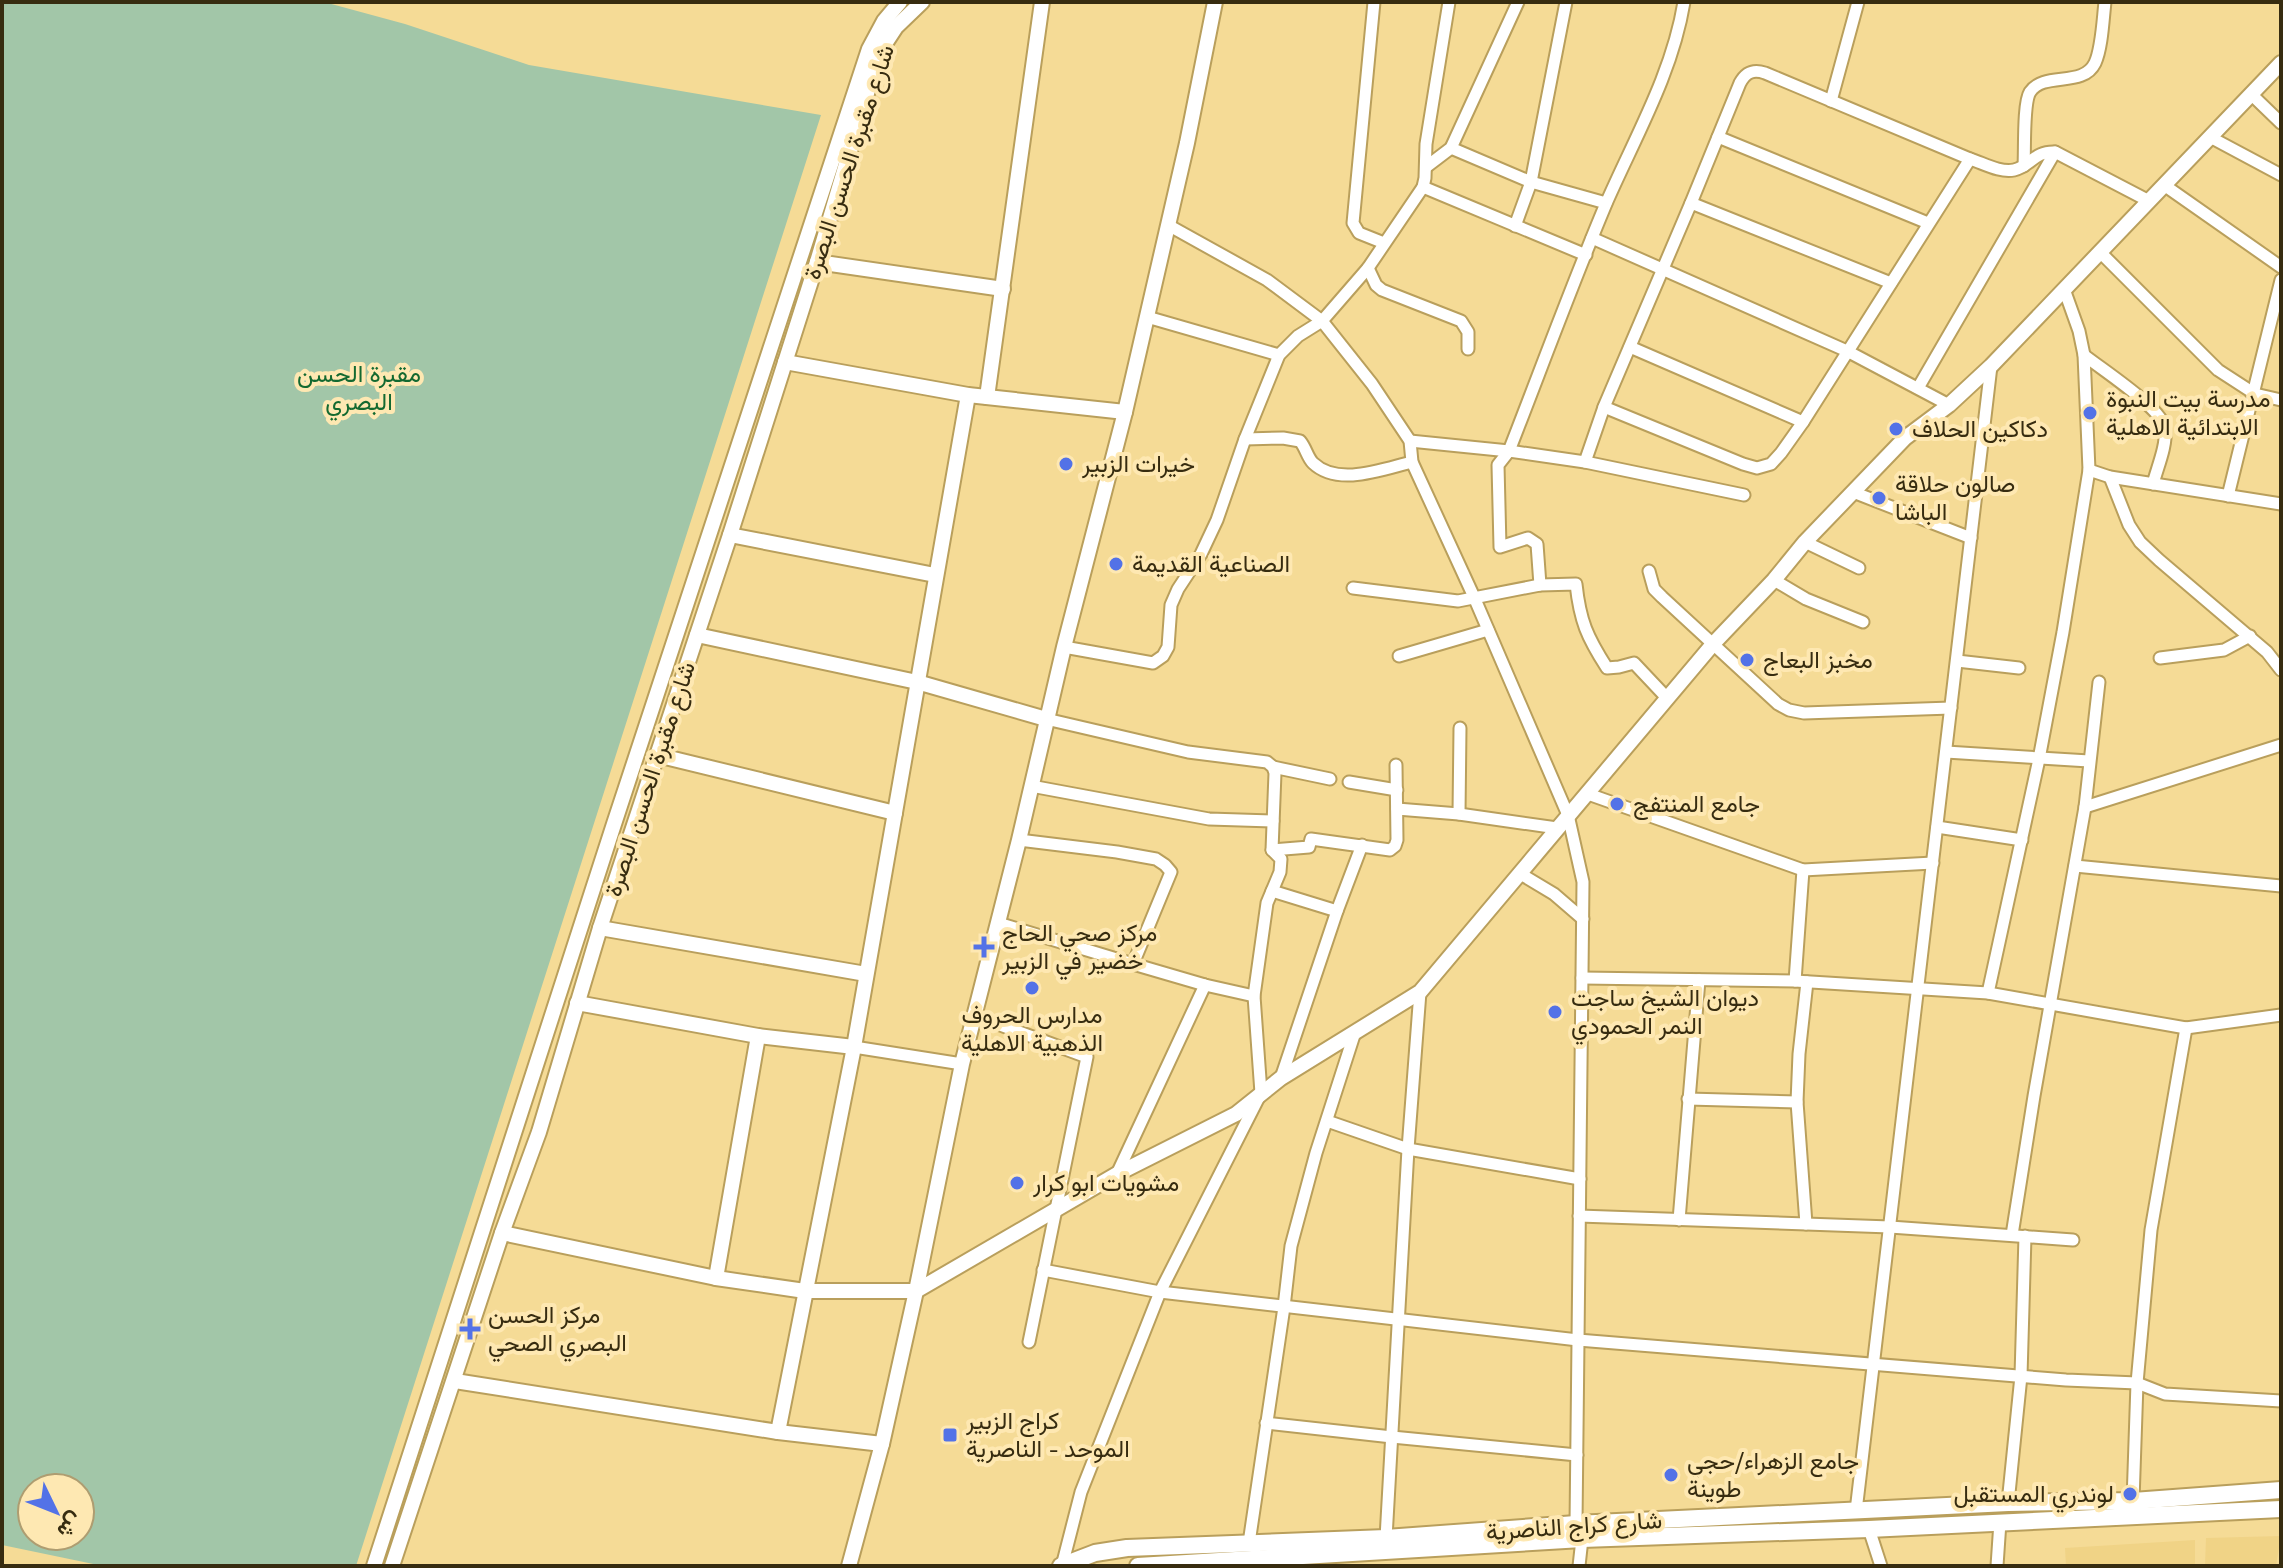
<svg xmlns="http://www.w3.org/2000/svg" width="2283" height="1568" font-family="'Space Grotesk',Vazirmatn,sans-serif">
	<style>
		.built { fill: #f0d386 }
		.green { fill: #a2c6a8; fill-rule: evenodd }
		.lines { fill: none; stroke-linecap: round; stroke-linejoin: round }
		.minor-casing { stroke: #b99f5c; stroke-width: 15 }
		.tertiary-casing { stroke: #b99f5c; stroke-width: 18 }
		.secondary-casing { stroke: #b99f5c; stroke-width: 20 }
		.minor { stroke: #fff; stroke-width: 11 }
		.tertiary { stroke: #fff; stroke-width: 14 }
		.secondary { stroke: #fff; stroke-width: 16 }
		.poi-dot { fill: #5372e7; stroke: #fee8b2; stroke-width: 3 }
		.labels { text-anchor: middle; stroke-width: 8; stroke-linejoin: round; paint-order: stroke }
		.street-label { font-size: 24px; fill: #372c10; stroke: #fee8b2 }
		.park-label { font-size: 24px; fill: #136930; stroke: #fee8b2 }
		.poi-label { font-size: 24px; fill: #372c10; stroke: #fee8b2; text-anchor: start }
	</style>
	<rect width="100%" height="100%" fill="#f5db96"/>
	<!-- built -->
	<g class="built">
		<path d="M 2281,1536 L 2276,1566 L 2205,1566 L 2206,1538 Z"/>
		<path d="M 2195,1540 L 2195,1566 L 2066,1566 L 2065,1548 Z"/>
	</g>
	<!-- green -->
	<path class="green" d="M 2,2 L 324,2 L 405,24 L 529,65 L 821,115 L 356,1566 L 103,1566 L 2,1545 ZM 32,1488 L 80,1488 L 80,1536 L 32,1536 Z"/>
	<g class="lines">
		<!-- minor casing -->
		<g class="minor-casing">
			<g id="minor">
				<path d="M 1374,2 L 1353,223 L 1359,233 L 1384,243"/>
				<path d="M 2251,94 L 2281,123"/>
				<path d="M 1831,101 L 1858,2"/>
				<path d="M 1718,137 L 1928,223"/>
				<path d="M 2210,137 L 2281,175"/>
				<path d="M 1451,148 L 1531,182 L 1606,203"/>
				<path d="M 2024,166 C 2025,150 2023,103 2030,92 C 2044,71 2083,88 2095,63 C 2102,48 2103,19 2105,2"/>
				<path d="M 1426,167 L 1451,148 L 1518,2"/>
				<path d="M 2164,185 L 2281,267"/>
				<path d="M 1423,187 L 1586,255"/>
				<path d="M 1691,203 L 1891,283"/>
				<path d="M 1168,225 L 1267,280 L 1322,321 L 1372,384 L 1410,441 L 1412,462 L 1474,597 L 1568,815 L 1583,882 L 1576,1524"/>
				<path d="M 1515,226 L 1531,182 L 1566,2"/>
				<path d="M 1592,238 L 1847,351 L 1949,405"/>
				<path d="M 2100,252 L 2218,370 L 2255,394 L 2281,400"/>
				<path d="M 1368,268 L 1376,285 L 1382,290 L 1461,321 L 1468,332 L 1468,349"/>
				<path d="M 1147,317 L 1279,355"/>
				<path d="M 1630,347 L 1803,422"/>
				<path d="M 2084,355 C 2101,369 2164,409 2165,429 C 2167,446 2157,468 2153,484"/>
				<path d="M 1918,388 L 2055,152"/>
				<path d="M 1604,407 L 1743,464 L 1757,468 L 1771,464 L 1781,453 L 1803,422 L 1970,159"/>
				<path d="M 1245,439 L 1283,438 L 1300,441 C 1306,448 1307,457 1313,463 C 1338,487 1383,469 1412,462"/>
				<path d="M 1410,441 L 1509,451 L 1585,462 L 1744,495"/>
				<path d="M 1585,462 L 1604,407 L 1691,203 L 1740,83 C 1746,72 1753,69 1765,73 L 1970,159 C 1983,163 2000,173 2014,170 C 2031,166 2034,151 2055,152 L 2149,201"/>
				<path d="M 2089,470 L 2110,477 L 2281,504"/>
				<path d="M 2110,477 L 2129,525 L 2140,542 L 2159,560 L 2267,652 L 2281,670"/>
				<path d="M 1853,492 L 1971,538"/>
				<path d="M 2228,496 L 2281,280"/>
				<path d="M 1805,542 L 1859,568"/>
				<path d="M 1649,571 L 1654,589 L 1662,597 L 1778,704 L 1789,710 L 1804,713 L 1951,708"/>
				<path d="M 1774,580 L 1806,599 L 1863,622"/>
				<path d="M 1540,585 L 1537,544 L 1528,538 L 1500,547 L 1498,465 L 1509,451 C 1541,369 1571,287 1605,206 C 1634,139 1672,75 1684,2"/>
				<path d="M 1353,588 L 1458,601 L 1540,585 L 1576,584 C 1580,621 1587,637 1607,668 L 1619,667 L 1634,663 L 1667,698"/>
				<path d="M 1064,647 L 1153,663 L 1163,656 L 1168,647 L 1171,605 L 1178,589 L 1201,554 L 1217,520 L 1245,439 L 1279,355 L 1298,336 L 1322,321 L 1368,268 L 1423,187 L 1425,178 L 1426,144 L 1449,2"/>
				<path d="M 1399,656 L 1488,630"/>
				<path d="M 2160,658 L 2224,650 L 2250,636"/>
				<path d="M 1957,661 L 2019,668"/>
				<path d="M 1046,719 L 1188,752 L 1267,762 L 1273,767 L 1275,773 L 1272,850 L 1281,859 L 1280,872 L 1267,903 L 1254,996 L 1261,1093 L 1160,1292 L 1081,1492 L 1062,1566"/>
				<path d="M 1946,752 L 2089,761"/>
				<path d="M 1273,767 L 1330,779"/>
				<path d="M 1349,782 L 1397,790"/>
				<path d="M 1031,786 L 1209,819 L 1273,821"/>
				<path d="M 1588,794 L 1803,870 L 1933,863"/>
				<path d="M 2085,807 L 2281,745"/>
				<path d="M 1397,809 L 1459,814 L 1557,828"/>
				<path d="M 1459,814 L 1460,728"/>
				<path d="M 1937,827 L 2022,840"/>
				<path d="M 1272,850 L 1309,847 L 1311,839 L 1390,850 L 1395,846 L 1397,840 L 1396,765"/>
				<path d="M 2075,866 L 2281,886"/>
				<path d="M 1519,873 L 1554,894 L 1583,919"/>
				<path d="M 1272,891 L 1337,911"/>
				<path d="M 998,923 L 1133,964 L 1171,872 L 1165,865 L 1156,859 L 1117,852 L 1019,840"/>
				<path d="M 1133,964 L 1205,985 L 1254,996"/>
				<path d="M 1582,978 L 1795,981 L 1988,993 L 2186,1028 L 2281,1015"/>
				<path d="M 1795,981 L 1803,870"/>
				<path d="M 1988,993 L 2039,759 L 2063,632 L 2089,470 L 2084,355 L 2079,331 L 2064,289"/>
				<path d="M 976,1016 L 1087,1057 L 1029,1342"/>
				<path d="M 854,1047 L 962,1064"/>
				<path d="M 1281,1078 L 1337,911 L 1362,845"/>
				<path d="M 1688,1099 L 1797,1102"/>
				<path d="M 1327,1121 L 1408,1149 L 1580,1179"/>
				<path d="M 1117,1174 L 1205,985"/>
				<path d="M 1579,1216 L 1890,1227 L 2073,1240"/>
				<path d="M 1679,1220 L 1699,980"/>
				<path d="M 1806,1224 L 1797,1102 L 1799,1054 L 1807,982"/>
				<path d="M 2012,1235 L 2034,1096 L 2085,807 L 2099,682"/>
				<path d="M 1043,1270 L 1160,1292 L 1578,1340 L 2066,1380 L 2137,1383 L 2165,1394 L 2281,1401"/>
				<path d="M 1266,1423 L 1392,1437 L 1577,1455"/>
				<path d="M 2133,1501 L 2137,1383 L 2151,1230 L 2186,1028"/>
				<path d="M 2008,1503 L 2021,1376 L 2025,1236"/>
				<path d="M 1856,1511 L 1991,366"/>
				<path d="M 1869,1529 L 1881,1566"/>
				<path d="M 1386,1538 L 1408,1149 L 1420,992"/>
				<path d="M 1249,1543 L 1284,1307 L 1291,1246 L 1316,1153 L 1355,1032"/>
				<path d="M 1579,1566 L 1582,1539"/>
				<path d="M 1997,1566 L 2000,1522"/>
			</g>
		</g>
		<!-- tertiary casing -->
		<g class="tertiary-casing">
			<g id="tertiary">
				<path d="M 817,262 L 1003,289"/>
				<path d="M 785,362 L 968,395 L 1125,412"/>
				<path d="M 987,397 L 1042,2"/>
				<path d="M 730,535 L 935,575"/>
				<path d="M 697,635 L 917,682 L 1046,719"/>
				<path d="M 657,755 L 895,813"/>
				<path d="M 600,928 L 866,974"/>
				<path d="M 577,1003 L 758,1036 L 854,1047"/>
				<path d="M 502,1233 L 716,1278 L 805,1291 L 916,1291 L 1117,1174 L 1236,1114 L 1281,1078 L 1420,992 L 1713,644 L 1774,580 L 1805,542 L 1905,438 L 1949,405 L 1991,366 L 2281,63"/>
				<path d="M 716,1278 L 758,1036"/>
				<path d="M 455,1381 L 778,1432 L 882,1444"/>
				<path d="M 778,1432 L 854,1047 L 968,395"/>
				<path d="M 374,1566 L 614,824 L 869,49 L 884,21 L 900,2"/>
				<path d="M 392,1566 L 502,1233 L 539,1132 L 600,928 L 730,535 L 817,262 L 879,53 L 896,27 L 922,2"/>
				<path d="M 849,1566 L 882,1444 L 916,1291 L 962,1064 L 1019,840 L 1064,647 L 1125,412 L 1187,143 L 1215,2"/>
			</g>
		</g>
		<!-- secondary casing -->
		<g class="secondary-casing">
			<g id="secondary">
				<path d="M 1061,1566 L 1095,1553 L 1127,1548 L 1386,1538 L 1576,1524 L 2008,1503 L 2133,1501 L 2281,1490"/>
				<path d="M 1138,1566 L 1582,1539 L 1869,1529 L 2281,1509"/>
			</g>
		</g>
		<!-- minor -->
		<use href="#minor" class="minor"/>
		<!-- tertiary -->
		<use href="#tertiary" class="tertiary"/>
		<!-- secondary -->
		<use href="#secondary" class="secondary"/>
	</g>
	<!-- markers -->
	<g class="poi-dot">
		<circle cx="2090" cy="413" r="8"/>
		<circle cx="1896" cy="429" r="8"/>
		<circle cx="1066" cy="464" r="8"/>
		<circle cx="1879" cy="498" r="8"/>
		<circle cx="1116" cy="564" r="8"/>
		<circle cx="1747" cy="660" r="8"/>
		<circle cx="1617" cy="804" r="8"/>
		<path d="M980 935h8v8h8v8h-8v8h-8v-8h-8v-8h8z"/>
		<circle cx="1032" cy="988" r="8"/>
		<circle cx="1555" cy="1012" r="8"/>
		<circle cx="1017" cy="1183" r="8"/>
		<path d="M466 1317h8v8h8v8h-8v8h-8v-8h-8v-8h8z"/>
		<rect x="942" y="1427" width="16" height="16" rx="4"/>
		<circle cx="1671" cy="1475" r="8"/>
		<circle cx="2130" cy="1494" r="8"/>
	</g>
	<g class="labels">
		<!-- street labels -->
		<g class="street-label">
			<text transform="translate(849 162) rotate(-72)" y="8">شارع مقبرة الحسن البصرة</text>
			<text transform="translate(650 779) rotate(-72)" y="8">شارع مقبرة الحسن البصرة</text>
			<text transform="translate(1574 1526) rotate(-4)" y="8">شارع كراج الناصرية</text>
		</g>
		<!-- park labels -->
		<g class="park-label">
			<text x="359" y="382">مقبرة الحسن<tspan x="359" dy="28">البصري</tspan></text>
		</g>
		<!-- poi labels -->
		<g class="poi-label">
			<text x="2106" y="407">مدرسة بيت النبوة<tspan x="2106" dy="28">الابتدائية الاهلية</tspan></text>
			<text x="1912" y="437">دكاكين الحلاف</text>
			<text x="1082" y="472">خيرات الزبير</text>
			<text x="1895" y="492">صالون حلاقة<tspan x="1895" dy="28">الباشا</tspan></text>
			<text x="1132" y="572">الصناعية القديمة</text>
			<text x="1763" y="668">مخبز البعاج</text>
			<text x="1633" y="812">جامع المنتفج</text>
			<text x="1002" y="941">مركز صحي الحاج<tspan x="1002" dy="28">خضير في الزبير</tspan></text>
			<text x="1571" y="1006">ديوان الشيخ ساجت<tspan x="1571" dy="28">النمر الحمودي</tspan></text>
			<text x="1032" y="1023" text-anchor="middle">مدارس الحروف<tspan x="1032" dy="28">الذهبية الاهلية</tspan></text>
			<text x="1033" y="1191">مشويات ابو كرار</text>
			<text x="488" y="1323">مركز الحسن<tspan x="488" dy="28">البصري الصحي</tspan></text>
			<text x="966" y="1429">كراج الزبير<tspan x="966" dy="28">الموحد - الناصرية</tspan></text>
			<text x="1687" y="1469">جامع الزهراء/حجي<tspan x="1687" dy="28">طوينة</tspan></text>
			<text x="2114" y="1502" text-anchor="end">لوندري المستقبل</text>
		</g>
	</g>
	<!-- border -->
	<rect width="2283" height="1568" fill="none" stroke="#372c10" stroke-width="8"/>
	<!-- north arrow -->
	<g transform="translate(56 1512) rotate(133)"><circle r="38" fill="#fee8b2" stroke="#ae9d71" stroke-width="2"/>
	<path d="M0-6L14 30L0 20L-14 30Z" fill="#5372e7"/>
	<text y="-12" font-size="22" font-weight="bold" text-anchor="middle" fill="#372c10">ش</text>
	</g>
</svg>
